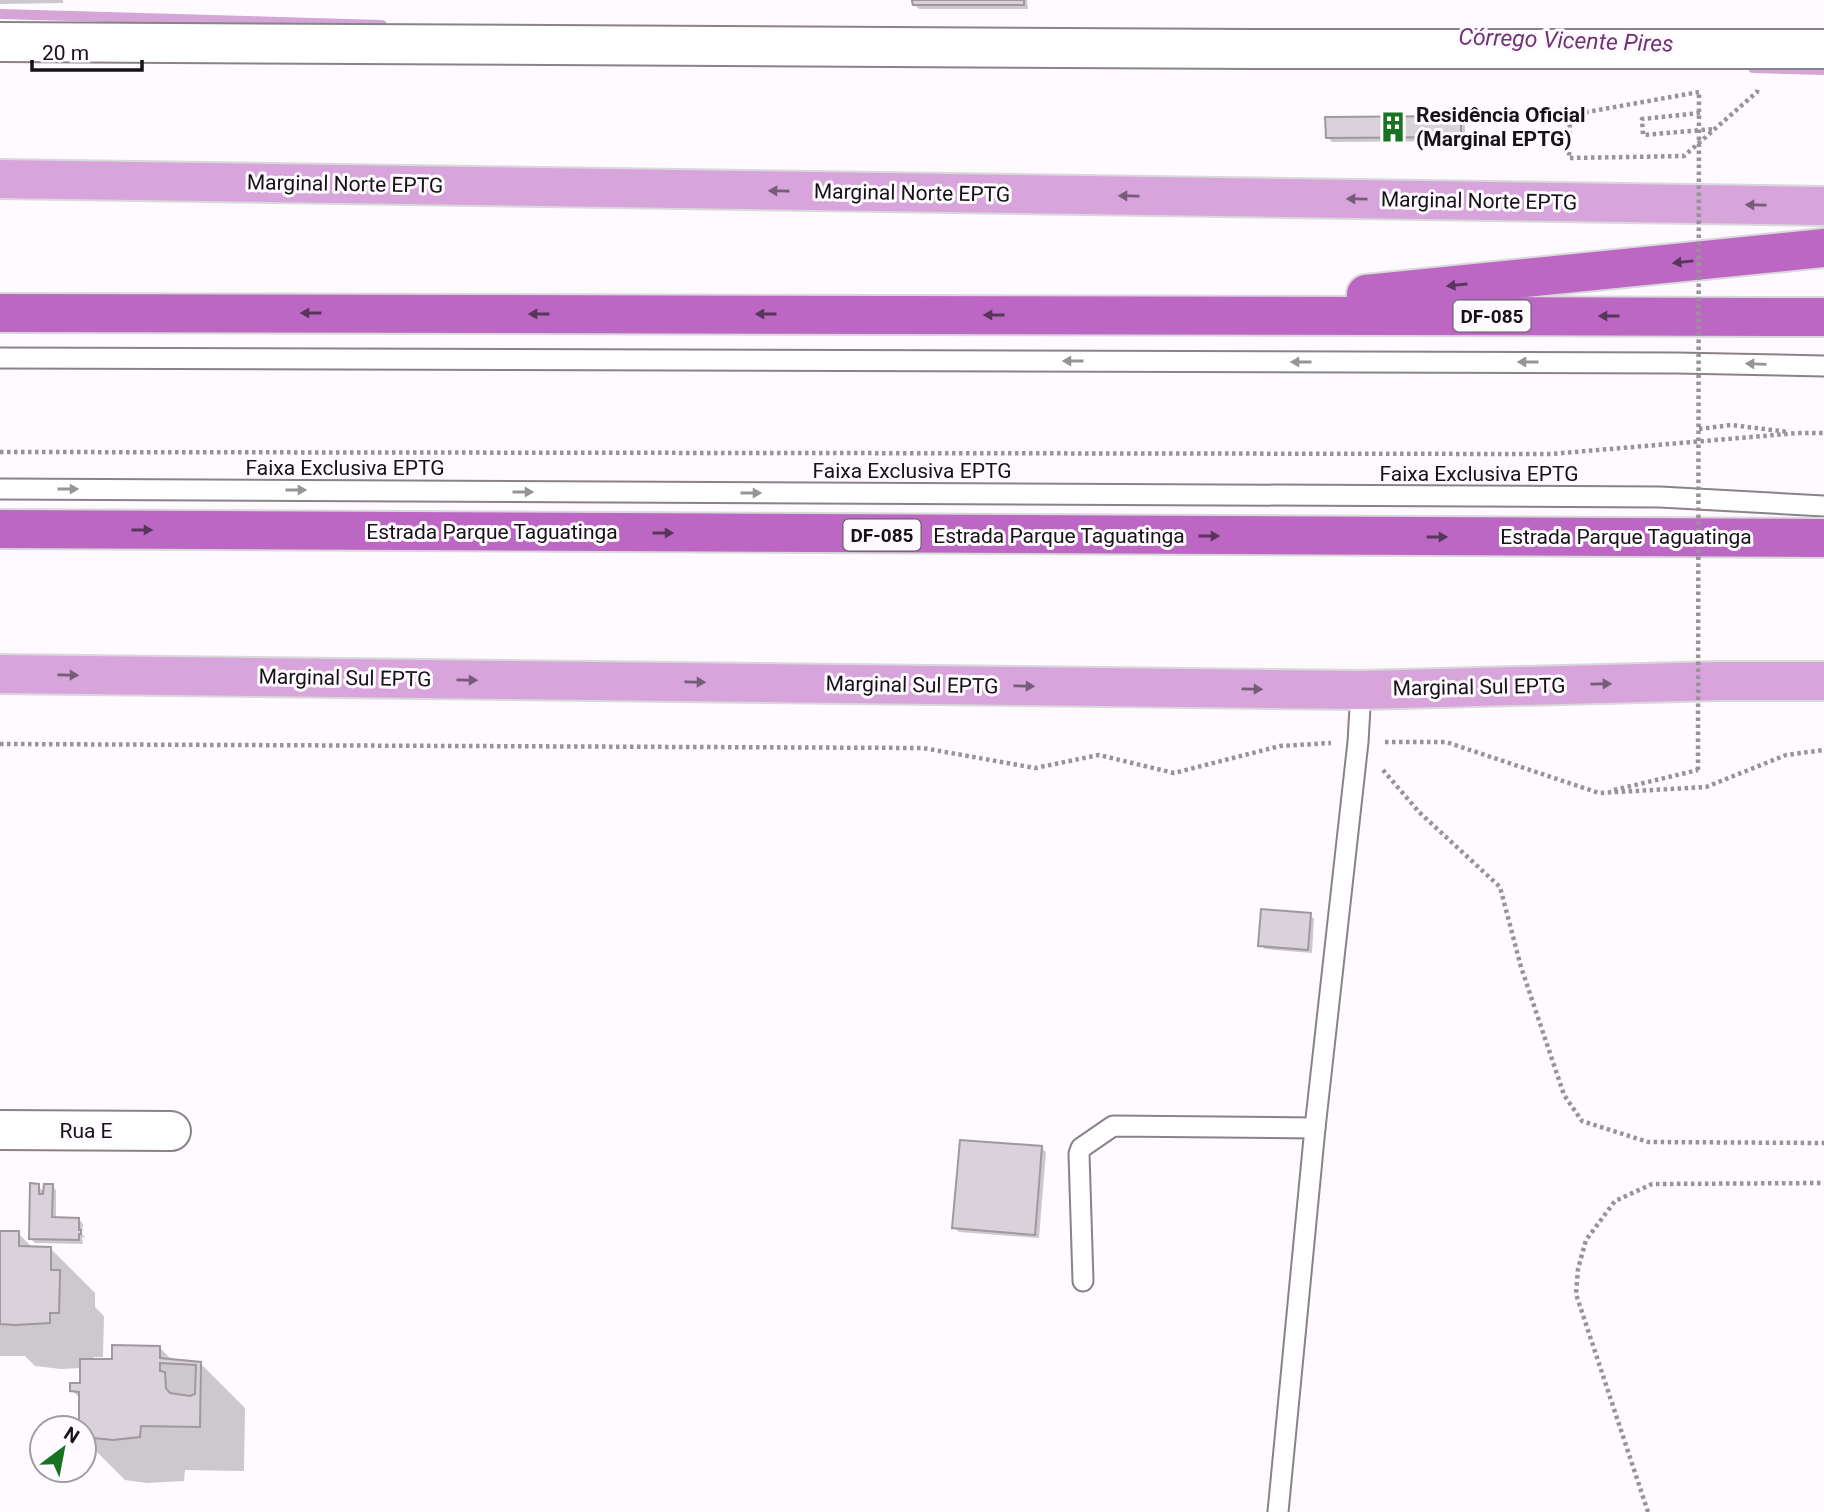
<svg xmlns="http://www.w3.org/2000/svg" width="1824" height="1512" font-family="Roboto,sans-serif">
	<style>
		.shadow { fill: #0003 }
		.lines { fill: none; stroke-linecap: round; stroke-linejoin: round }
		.stream { stroke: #d5a5d8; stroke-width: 10 }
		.building { fill: #d9d2da; stroke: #9f989f; stroke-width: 2; fill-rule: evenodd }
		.lane-casing { stroke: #898289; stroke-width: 23 }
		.street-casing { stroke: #898289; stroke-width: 42 }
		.primary-casing { stroke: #dad9da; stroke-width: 42 }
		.highway-casing { stroke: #dad9da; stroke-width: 42 }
		.path { stroke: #979497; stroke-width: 4.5; stroke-dasharray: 3.5 3.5; stroke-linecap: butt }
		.lane { stroke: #fff; stroke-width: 19 }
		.street { stroke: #fff; stroke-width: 38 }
		.primary { stroke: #d7a4db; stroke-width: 38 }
		.highway { stroke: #bc67c3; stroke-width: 38 }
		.path-bridge { stroke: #979497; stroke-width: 4.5; stroke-dasharray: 3.5 3.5; stroke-linecap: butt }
		.oneway { fill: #765c78 }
		.oneway2 { fill: #58355b }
		.oneway3 { fill: #969596 }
		.labels { text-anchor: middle; stroke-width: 6; stroke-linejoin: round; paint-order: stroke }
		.shield { fill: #fffaff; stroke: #5b585b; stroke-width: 2 }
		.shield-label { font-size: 19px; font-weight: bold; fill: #151315 }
		.poi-label { font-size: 21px; font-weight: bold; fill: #151315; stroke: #fffaff; text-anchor: start }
		.street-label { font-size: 21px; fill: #151315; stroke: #fffaff }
		.water-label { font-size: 23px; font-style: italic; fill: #6e3473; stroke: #fffaff }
	</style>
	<rect width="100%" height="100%" fill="#fffaff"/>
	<!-- shadow -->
	<g class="shadow">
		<path d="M 0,0 L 63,0 L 63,3 L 0,4 Z"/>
		<path d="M 914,0 L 1027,0 L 1028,9 L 919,9 L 914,4 Z"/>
		<path d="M 1461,118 L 1465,122 L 1465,141 L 1332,142 L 1327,137 Z"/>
		<path d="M 1310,915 L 1314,919 L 1312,953 L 1265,949 L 1260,945 Z"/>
		<path d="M 1041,1147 L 1046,1152 L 1039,1238 L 959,1232 L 954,1227 Z"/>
		<path d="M 38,1186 L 45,1193 L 52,1186 L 56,1190 L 56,1219 L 79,1219 L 83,1224 L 82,1233 L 85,1238 L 82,1237 L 83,1244 L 35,1243 L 30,1238 Z"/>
		<path d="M 0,1233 L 18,1233 L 33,1248 L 50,1248 L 95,1293 L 95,1307 L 104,1316 L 103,1357 L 94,1357 L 94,1361 L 113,1361 L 159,1347 L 173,1361 L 200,1363 L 245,1408 L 244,1471 L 185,1470 L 184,1481 L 147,1483 L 125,1480 L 84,1439 L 84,1428 L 80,1428 L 81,1399 L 72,1390 L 82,1385 L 82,1368 L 61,1369 L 35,1366 L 25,1356 L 0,1356 Z"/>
	</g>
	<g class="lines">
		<!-- stream -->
		<g class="stream">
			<path d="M 0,14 L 382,25"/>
			<path d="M 1753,68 L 1824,70"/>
		</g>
	</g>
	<!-- building -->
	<g class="building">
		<path d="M 912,0 L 1024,0 L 1024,5 L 913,5 Z"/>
		<path d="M 912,0 L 1024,0 L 1024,5 L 913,5 Z"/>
		<path d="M 1461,116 L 1461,137 L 1326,138 L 1325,117 Z"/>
		<path d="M 1261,909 L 1311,913 L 1308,950 L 1258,946 Z"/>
		<path d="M 960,1140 L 1042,1146 L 1035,1235 L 952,1228 Z"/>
		<path d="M 30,1183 L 39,1184 L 39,1194 L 43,1194 L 44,1184 L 53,1184 L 52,1217 L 79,1218 L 79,1230 L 81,1230 L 81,1234 L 79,1234 L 79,1240 L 29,1239 Z"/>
		<path d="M 0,1231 L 19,1231 L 19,1246 L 51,1247 L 51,1270 L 60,1270 L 60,1275 L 59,1313 L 50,1313 L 50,1323 L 15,1325 L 0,1324 Z"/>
		<path d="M 112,1345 L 160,1346 L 160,1358 L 201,1362 L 200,1427 L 141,1426 L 140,1437 L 113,1440 L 84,1437 L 84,1428 L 79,1428 L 79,1392 L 70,1391 L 70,1383 L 80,1383 L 80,1359 L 112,1359 ZM 160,1363 L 196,1365 L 195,1394 L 190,1396 L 170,1393 L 166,1388 L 165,1372 L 160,1371 Z"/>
	</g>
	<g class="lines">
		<!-- lane casing -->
		<g class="lane-casing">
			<g id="lane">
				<path d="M 0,358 L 1676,363 L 1824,366"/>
				<path d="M 0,489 L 1660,497 L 1824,506"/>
				<path d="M 1083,1281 L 1079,1154 L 1081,1148 L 1113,1126 L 1315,1128"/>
				<path d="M 1278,1512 L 1315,1128 L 1358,742 L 1361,690"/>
			</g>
		</g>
		<!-- street casing -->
		<g class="street-casing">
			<g id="street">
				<path d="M 0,42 L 1253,49 L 1824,49"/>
				<path d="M 0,1130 L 171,1131"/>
			</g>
		</g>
		<!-- primary casing -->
		<g class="primary-casing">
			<g id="primary">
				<path d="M 0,179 L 1824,206"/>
				<path d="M 0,674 L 1361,690 L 1719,681 L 1824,681"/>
			</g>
		</g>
		<!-- highway casing -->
		<g class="highway-casing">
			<g id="highway">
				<path d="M 1366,294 L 1824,248"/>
				<path d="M 0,313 L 1824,317"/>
				<path d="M 0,529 L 1824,538"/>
			</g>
		</g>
		<!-- path -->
		<g class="path">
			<path d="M 1699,92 L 1570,115 L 1569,158 L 1684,156 L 1757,92 L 1758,87"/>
			<path d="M 1700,113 L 1642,119 L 1643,135 L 1714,129"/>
			<path d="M 1699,429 L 1731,425 L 1789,432"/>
			<path d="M 0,452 L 1551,454 L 1798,433 L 1824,433"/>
			<path d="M 1385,742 L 1446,742 L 1599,793 L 1706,787 L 1786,755 L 1824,750"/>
			<path d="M 0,744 L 923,748 L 1035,768 L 1099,755 L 1174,773 L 1280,746 L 1331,743"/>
			<path d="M 1383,770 L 1419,812 L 1500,887 L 1521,967 L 1564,1095 L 1582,1121 L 1648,1142 L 1824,1143"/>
			<path d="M 1614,790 L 1698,770"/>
			<path d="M 1648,1512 L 1576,1294 L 1578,1269 L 1586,1240 L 1615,1201 L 1652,1184 L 1824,1183"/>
		</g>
		<!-- lane -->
		<use href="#lane" class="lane"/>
		<!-- street -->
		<use href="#street" class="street"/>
		<!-- primary -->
		<use href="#primary" class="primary"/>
		<!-- highway -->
		<use href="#highway" class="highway"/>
		<!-- path-bridge -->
		<path class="path-bridge" d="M 1698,770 L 1699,92"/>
	</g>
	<!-- one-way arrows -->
	<defs><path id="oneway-solid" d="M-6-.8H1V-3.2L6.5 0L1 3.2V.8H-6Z" transform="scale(1.75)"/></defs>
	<g class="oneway">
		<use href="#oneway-solid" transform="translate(779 191) rotate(-179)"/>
		<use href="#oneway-solid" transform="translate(1129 196) rotate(-179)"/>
		<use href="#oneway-solid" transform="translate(1357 199) rotate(-179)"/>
		<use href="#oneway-solid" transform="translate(1756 205) rotate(-179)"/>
		<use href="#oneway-solid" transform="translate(68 675) rotate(1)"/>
		<use href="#oneway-solid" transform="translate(467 680) rotate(1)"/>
		<use href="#oneway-solid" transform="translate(695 682) rotate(1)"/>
		<use href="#oneway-solid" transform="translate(1601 684) rotate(-1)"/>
		<use href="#oneway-solid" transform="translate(1024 686) rotate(1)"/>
		<use href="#oneway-solid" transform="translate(1252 689) rotate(1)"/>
	</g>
	<g class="oneway2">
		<use href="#oneway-solid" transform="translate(1683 262) rotate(174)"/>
		<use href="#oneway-solid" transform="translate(1457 285) rotate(174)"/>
		<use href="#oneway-solid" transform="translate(311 313) rotate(-180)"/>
		<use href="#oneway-solid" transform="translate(539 314) rotate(-180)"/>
		<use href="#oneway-solid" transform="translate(766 314) rotate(-180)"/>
		<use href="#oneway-solid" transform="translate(994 315) rotate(-180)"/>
		<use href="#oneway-solid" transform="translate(1609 316) rotate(-180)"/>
		<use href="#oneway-solid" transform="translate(142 530)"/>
		<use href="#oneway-solid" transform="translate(663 533)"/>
		<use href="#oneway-solid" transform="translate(1209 536)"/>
		<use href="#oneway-solid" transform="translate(1437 537)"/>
	</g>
	<g class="oneway3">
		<use href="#oneway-solid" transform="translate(1073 361) rotate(-180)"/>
		<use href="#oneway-solid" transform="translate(1301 362) rotate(-180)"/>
		<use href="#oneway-solid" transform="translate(1528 362) rotate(-180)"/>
		<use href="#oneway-solid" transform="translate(1756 364) rotate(-178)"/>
		<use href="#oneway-solid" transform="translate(68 489)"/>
		<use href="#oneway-solid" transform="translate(296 490)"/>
		<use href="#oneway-solid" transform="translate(523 492)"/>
		<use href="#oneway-solid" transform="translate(751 493)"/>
	</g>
	<!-- icons -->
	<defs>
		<g id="building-bare" transform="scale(2.415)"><path d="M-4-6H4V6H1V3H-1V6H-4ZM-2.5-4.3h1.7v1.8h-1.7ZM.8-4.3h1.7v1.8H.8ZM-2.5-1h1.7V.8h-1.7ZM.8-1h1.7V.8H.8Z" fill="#157321" stroke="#fffaff" stroke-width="2.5" paint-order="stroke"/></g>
	</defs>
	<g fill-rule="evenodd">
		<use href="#building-bare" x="1393" y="127"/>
	</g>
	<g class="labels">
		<!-- shield labels -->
		<g class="shield">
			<rect x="1453.5" y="300.5" width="77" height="31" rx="5"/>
			<rect x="843.5" y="519.5" width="77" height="31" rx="5"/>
		</g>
		<g class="shield-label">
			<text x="1492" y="323">DF-085</text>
			<text x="882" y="542">DF-085</text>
		</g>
		<!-- poi labels -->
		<g class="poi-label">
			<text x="1416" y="122">Residência Oficial<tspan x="1416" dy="24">(Marginal EPTG)</tspan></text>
		</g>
		<!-- street labels -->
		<g class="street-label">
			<text transform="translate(345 184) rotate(1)" y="7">Marginal Norte EPTG</text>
			<text transform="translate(912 193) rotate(1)" y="7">Marginal Norte EPTG</text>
			<text transform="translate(1479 201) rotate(1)" y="7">Marginal Norte EPTG</text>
			<text x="345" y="475">Faixa Exclusiva EPTG</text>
			<text x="912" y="478">Faixa Exclusiva EPTG</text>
			<text x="1479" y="481">Faixa Exclusiva EPTG</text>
			<text x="492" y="539">Estrada Parque Taguatinga</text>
			<text x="1059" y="543">Estrada Parque Taguatinga</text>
			<text x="1626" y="544">Estrada Parque Taguatinga</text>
			<text transform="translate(345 678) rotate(1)" y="7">Marginal Sul EPTG</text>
			<text transform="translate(912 685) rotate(1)" y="7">Marginal Sul EPTG</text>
			<text transform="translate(1479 687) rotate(-1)" y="7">Marginal Sul EPTG</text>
			<text x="86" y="1138">Rua E</text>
		</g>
		<!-- water labels -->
		<g class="water-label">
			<text transform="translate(1566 40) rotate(2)" y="8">Córrego Vicente Pires</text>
		</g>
	</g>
	<!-- north arrow -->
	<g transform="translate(63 1449) rotate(32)"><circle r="33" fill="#fffaff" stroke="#a19ea1" stroke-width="2"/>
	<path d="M0-5L12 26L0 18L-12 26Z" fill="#157321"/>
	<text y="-10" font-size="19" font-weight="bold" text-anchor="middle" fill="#151315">N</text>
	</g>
	<!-- scale -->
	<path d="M32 60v10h110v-10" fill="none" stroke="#151315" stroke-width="3.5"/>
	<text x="42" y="60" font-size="21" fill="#151315" stroke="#fffaff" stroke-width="5" paint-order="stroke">20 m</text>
</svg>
